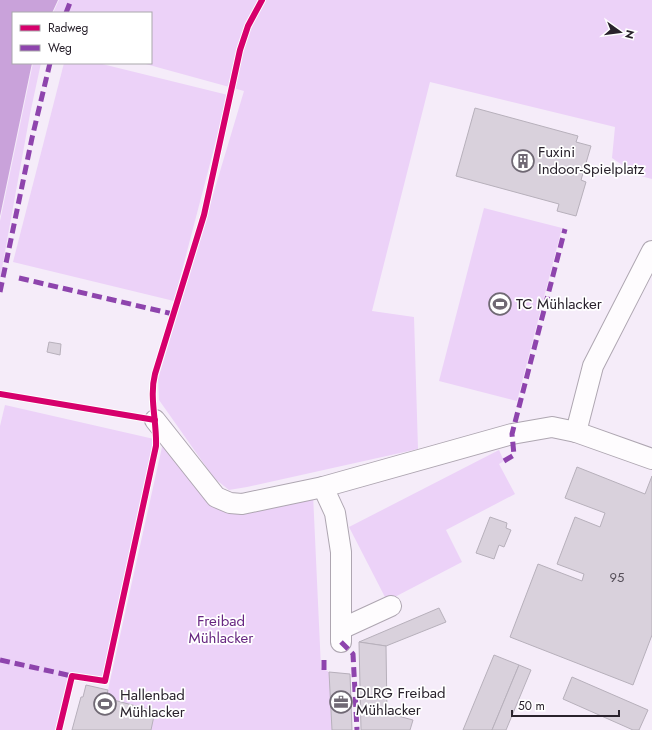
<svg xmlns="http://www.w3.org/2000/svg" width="652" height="730" font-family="Jost,sans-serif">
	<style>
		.green { fill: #ecd2f8 }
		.water { fill: #c9a2da }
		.building { fill: #d9d1dc; stroke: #b7b0bb }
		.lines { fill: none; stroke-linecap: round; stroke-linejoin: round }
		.minor-casing { stroke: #aea6b1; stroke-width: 22 }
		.minor { stroke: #fefcfe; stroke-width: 20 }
		.quiet { stroke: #8e44ad; stroke-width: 5; stroke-dasharray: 10 5; stroke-linecap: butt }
		.cycleway-casing { stroke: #fff; stroke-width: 8 }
		.cycleway { stroke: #d6006c; stroke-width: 6 }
		.labels { text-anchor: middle; stroke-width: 3.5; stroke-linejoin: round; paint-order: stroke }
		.number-label { font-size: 13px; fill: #554e58 }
		.poi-label { font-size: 15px; fill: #29222c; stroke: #fff; text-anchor: start }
		.park-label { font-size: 15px; fill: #672781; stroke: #fff }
	</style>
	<rect width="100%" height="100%" fill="#f5ecf9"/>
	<!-- green -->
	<g class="green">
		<path d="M 59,0 L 652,0 L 652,179 L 637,175 L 612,158 L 615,127 L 430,82 L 372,311 L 414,317 L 418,449 L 247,487 L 229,490 L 214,478 L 159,400 L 158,379 L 244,91 L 142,63 L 151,63 L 151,13 L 53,13 Z"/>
		<path d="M 33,63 L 41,63 L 30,114 L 0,279 L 0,221 Z"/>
		<path d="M 64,63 L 98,63 L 228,95 L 174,301 L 13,262 Z"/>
		<path d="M 484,208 L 562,228 L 517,401 L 439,381 Z"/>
		<path d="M 5,405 L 154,439 L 107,662 L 109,663 L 105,681 L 72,674 L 58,730 L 0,730 L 0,426 Z"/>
		<path d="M 164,438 L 210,500 L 313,494 L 321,668 L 329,672 L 350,674 L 352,730 L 72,730 L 81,697 L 83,697 L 86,685 L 108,690 Z"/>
		<path d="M 499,450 L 504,461 L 499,464 L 515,494 L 446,530 L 462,562 L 387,601 L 349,527 Z"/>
	</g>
	<!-- water -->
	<path class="water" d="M 0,0 L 58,0 L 52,13 L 13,13 L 13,63 L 32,63 L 0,216 Z"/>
	<!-- building -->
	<g class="building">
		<path d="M 475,108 L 578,136 L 576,142 L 591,146 L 581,180 L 586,182 L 576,216 L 557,211 L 559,204 L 456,176 Z"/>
		<path d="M 49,342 L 61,344 L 60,355 L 47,352 Z"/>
		<path d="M 577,467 L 645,494 L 652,476 L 652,635 L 633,685 L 510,637 L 538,564 L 582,581 L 584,574 L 557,564 L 575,517 L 600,527 L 605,513 L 565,498 Z"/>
		<path d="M 490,517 L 507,523 L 506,528 L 511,530 L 504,547 L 499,545 L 494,559 L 476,553 Z"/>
		<path d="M 439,608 L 446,622 L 386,646 L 359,642 Z"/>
		<path d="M 359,642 L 386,646 L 387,713 L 413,720 L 410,730 L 361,730 Z"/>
		<path d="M 494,655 L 519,665 L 492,730 L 463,730 Z"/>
		<path d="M 519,665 L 531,670 L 506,730 L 492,730 Z"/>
		<path d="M 329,672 L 350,674 L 352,730 L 332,730 Z"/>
		<path d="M 572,677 L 648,710 L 639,730 L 633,730 L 563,699 Z"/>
		<path d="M 86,685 L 108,690 L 106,698 L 155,711 L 151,730 L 72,730 L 81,697 L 83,697 Z"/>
	</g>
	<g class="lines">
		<!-- minor casing -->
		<g class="minor-casing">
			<g id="minor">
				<path d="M 155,420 L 216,497 L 230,503 L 242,504 L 323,487 L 512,434 L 552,427 L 576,432 L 652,459"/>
				<path d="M 576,432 L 593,366 L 652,251"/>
				<path d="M 323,487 L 335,513 L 341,552 L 341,642"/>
				<path d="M 341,629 L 391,606"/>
			</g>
		</g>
		<!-- minor -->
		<use href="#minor" class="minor"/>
		<!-- quiet -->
		<g class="quiet">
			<path d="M 66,13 L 71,0"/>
			<path d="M 19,278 L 173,314"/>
			<path d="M 0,292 L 32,138 L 50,63"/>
			<path d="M 504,461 L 514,455 L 512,434 L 565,229"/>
			<path d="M 341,642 L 353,654 L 357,730"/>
			<path d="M 0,660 L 72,676"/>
			<path d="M 324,670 L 324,655"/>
		</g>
		<!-- cycleway casing -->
		<g class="cycleway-casing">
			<g id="cycleway">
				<path d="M 0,394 L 155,420"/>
				<path d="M 59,730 L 72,676 L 105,681 L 156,446 C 157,422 149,397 155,374 L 204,215 L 240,50 L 248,26 L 262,0"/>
			</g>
		</g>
		<!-- cycleway -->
		<use href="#cycleway" class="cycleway"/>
	</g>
	<!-- icons -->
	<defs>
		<g id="building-ring" transform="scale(1.15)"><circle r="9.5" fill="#fff" stroke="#706974" stroke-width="1.5"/><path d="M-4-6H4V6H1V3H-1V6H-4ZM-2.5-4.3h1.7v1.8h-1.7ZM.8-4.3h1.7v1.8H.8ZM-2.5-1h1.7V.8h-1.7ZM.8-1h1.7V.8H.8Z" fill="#706974"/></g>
		<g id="stadium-ring" transform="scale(1.15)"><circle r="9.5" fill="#fff" stroke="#706974" stroke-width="1.5"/><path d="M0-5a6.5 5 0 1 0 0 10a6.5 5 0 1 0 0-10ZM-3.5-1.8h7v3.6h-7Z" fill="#706974"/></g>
		<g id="office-ring" transform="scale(1.15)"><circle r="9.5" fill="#fff" stroke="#706974" stroke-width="1.5"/><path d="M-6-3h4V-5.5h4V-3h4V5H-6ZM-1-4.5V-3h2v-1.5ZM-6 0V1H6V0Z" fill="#706974"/></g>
	</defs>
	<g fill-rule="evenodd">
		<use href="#building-ring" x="523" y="161"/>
		<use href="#stadium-ring" x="500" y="304"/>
		<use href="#office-ring" x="341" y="702"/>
		<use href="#stadium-ring" x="105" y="704"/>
	</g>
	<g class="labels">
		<!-- number labels -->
		<g class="number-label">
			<text x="617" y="582">95</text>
		</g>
		<!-- poi labels -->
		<g class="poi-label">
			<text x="538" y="157">Fuxini<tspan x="538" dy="17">Indoor-Spielplatz</tspan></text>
			<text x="516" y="309">TC Mühlacker</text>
			<text x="356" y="698">DLRG Freibad<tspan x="356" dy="17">Mühlacker</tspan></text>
			<text x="120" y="700">Hallenbad<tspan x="120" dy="17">Mühlacker</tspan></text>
		</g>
		<!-- park labels -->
		<g class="park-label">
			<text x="221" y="626">Freibad<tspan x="221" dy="17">Mühlacker</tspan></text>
		</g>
	</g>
	<!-- legend -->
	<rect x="12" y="12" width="140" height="52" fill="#ffffff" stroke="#a9a7ab"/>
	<rect x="20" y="25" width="20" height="6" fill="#d6006c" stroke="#a9a7ab"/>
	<text x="48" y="32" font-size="12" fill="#29222c">Radweg</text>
	<rect x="20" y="45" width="20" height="6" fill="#8e44ad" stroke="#a9a7ab"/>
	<text x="48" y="52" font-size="12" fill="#29222c">Weg</text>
	<!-- north arrow -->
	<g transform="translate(620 32) rotate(104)" stroke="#ffffff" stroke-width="3" paint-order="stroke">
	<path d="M0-3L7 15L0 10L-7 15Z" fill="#29222c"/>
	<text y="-6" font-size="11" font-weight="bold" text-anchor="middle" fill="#29222c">N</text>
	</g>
	<!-- scale -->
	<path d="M512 710v6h107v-6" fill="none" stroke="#29222c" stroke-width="2"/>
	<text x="518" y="710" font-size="12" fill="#29222c" stroke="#ffffff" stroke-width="3" paint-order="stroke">50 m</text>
</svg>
